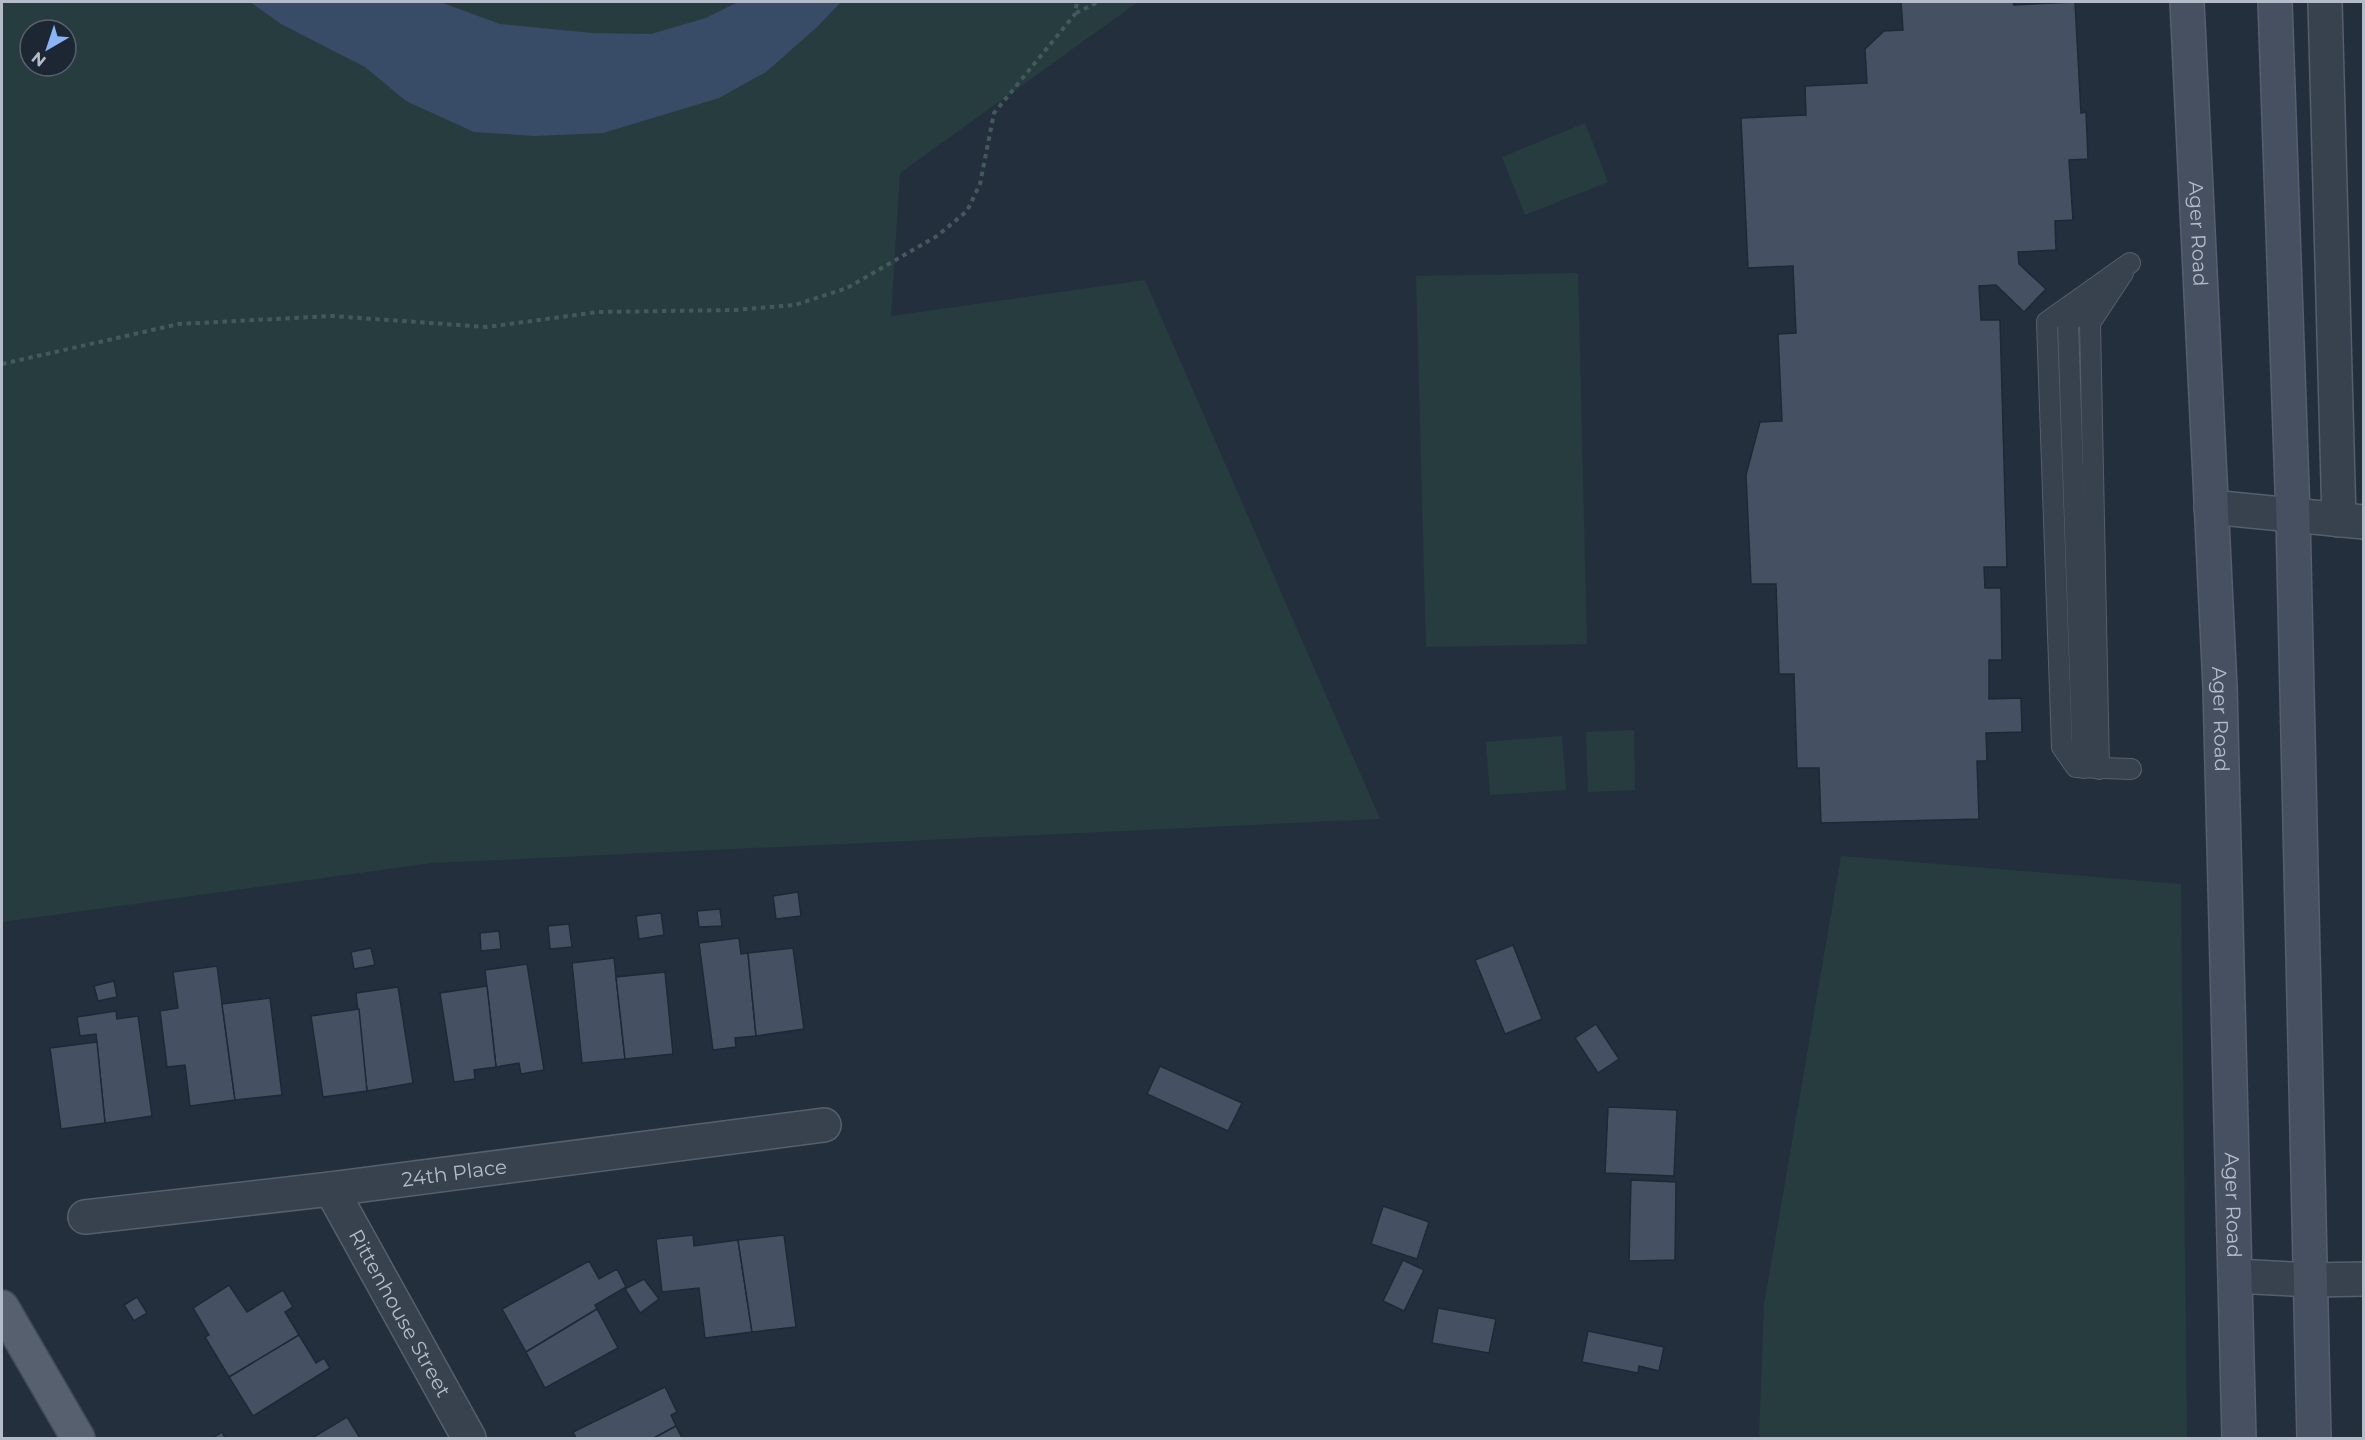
<svg xmlns="http://www.w3.org/2000/svg" width="2365" height="1440" font-family="Montserrat,sans-serif">
	<style>
		.green { fill: #263c3f; fill-rule: evenodd }
		.water { fill: #394c67 }
		.building { fill: #455162; stroke: #1f2835; stroke-width: 1.5 }
		.lines { fill: none; stroke-linecap: round; stroke-linejoin: round }
		.lane-casing { stroke: #565f6c; stroke-width: 22 }
		.street-casing { stroke: #565f6c; stroke-width: 36 }
		.secondary-casing { stroke: #565f6c; stroke-width: 36 }
		.primary-casing { stroke: #414a57; stroke-width: 36 }
		.path { stroke: #44595c; stroke-width: 4; stroke-dasharray: 4.5 4.5; stroke-linecap: butt }
		.lane { stroke: #38414e; stroke-width: 20 }
		.street { stroke: #38414e; stroke-width: 33 }
		.secondary { stroke: #465061; stroke-width: 33 }
		.primary { stroke: #56606e; stroke-width: 33 }
		.labels { text-anchor: middle; stroke-width: 6; stroke-linejoin: round; paint-order: stroke }
		.street-label { font-size: 20px; fill: #b4bcc9; stroke: #1d2633 }
	</style>
	<rect width="100%" height="100%" fill="#242f3e"/>
	<!-- green -->
	<g class="green">
		<path d="M 2,2 L 1138,2 L 900,173 L 891,316 L 1145,280 L 1380,819 L 432,863 L 2,922 ZM 30,30 L 66,30 L 66,66 L 30,66 Z"/>
		<path d="M 1585,123 L 1608,182 L 1525,215 L 1502,157 Z"/>
		<path d="M 1578,273 L 1587,644 L 1426,647 L 1416,276 Z"/>
		<path d="M 1634,730 L 1635,790 L 1588,792 L 1586,732 Z"/>
		<path d="M 1562,736 L 1566,790 L 1490,795 L 1486,742 Z"/>
		<path d="M 1841,856 L 2181,884 L 2187,1438 L 1759,1438 L 1764,1305 Z"/>
	</g>
	<!-- water -->
	<path class="water" d="M 250,2 L 440,2 L 500,24 L 592,33 L 651,34 L 706,18 L 738,2 L 841,2 L 817,27 L 766,72 L 719,98 L 603,133 L 535,136 L 474,132 L 406,101 L 365,67 L 281,24 Z"/>
	<!-- building -->
	<g class="building">
		<path d="M 1901,2 L 2013,2 L 2014,5 L 2075,2 L 2081,113 L 2086,112 L 2088,159 L 2069,160 L 2073,220 L 2055,221 L 2056,250 L 2018,252 L 2019,264 L 2046,289 L 2024,312 L 1996,285 L 1979,286 L 1981,320 L 2000,320 L 2007,567 L 1984,567 L 1985,588 L 2001,588 L 2002,660 L 1989,660 L 1989,699 L 2021,698 L 2022,732 L 1986,733 L 1987,761 L 1977,761 L 1979,819 L 1821,823 L 1819,768 L 1797,768 L 1794,674 L 1779,674 L 1776,584 L 1751,584 L 1746,475 L 1760,422 L 1782,421 L 1778,334 L 1796,333 L 1793,266 L 1748,268 L 1741,118 L 1806,115 L 1805,86 L 1867,83 L 1865,49 L 1884,31 L 1903,30 Z"/>
		<path d="M 798,892 L 801,916 L 776,919 L 773,896 Z"/>
		<path d="M 720,909 L 722,926 L 699,927 L 697,911 Z"/>
		<path d="M 661,913 L 664,935 L 639,939 L 636,916 Z"/>
		<path d="M 569,924 L 572,947 L 550,949 L 548,926 Z"/>
		<path d="M 499,931 L 501,949 L 481,951 L 480,933 Z"/>
		<path d="M 739,938 L 741,954 L 748,953 L 756,1036 L 735,1038 L 736,1047 L 713,1050 L 699,943 Z"/>
		<path d="M 1513,945 L 1542,1019 L 1505,1034 L 1475,960 Z"/>
		<path d="M 371,948 L 375,965 L 354,969 L 351,952 Z"/>
		<path d="M 793,948 L 804,1029 L 756,1036 L 748,953 Z"/>
		<path d="M 614,958 L 625,1059 L 582,1063 L 572,963 Z"/>
		<path d="M 527,964 L 544,1070 L 521,1074 L 519,1063 L 496,1067 L 485,970 Z"/>
		<path d="M 217,966 L 235,1100 L 190,1106 L 185,1065 L 167,1067 L 160,1011 L 178,1008 L 173,972 Z"/>
		<path d="M 665,972 L 673,1054 L 625,1059 L 616,977 Z"/>
		<path d="M 114,981 L 117,997 L 98,1001 L 94,986 Z"/>
		<path d="M 487,986 L 496,1067 L 474,1070 L 475,1079 L 454,1082 L 440,993 Z"/>
		<path d="M 398,987 L 413,1083 L 367,1091 L 356,993 Z"/>
		<path d="M 270,998 L 282,1095 L 235,1100 L 222,1004 Z"/>
		<path d="M 359,1009 L 367,1091 L 323,1097 L 311,1016 Z"/>
		<path d="M 116,1011 L 117,1019 L 138,1016 L 152,1116 L 105,1123 L 96,1034 L 80,1036 L 77,1017 Z"/>
		<path d="M 1596,1024 L 1619,1059 L 1598,1073 L 1575,1038 Z"/>
		<path d="M 97,1042 L 105,1123 L 61,1129 L 50,1048 Z"/>
		<path d="M 1160,1066 L 1242,1103 L 1228,1131 L 1147,1094 Z"/>
		<path d="M 1608,1107 L 1677,1110 L 1674,1176 L 1605,1173 Z"/>
		<path d="M 1631,1180 L 1676,1182 L 1675,1260 L 1629,1261 Z"/>
		<path d="M 1383,1206 L 1429,1222 L 1417,1259 L 1371,1244 Z"/>
		<path d="M 693,1235 L 694,1246 L 738,1240 L 752,1332 L 705,1338 L 699,1288 L 662,1292 L 656,1239 Z"/>
		<path d="M 784,1235 L 796,1327 L 752,1332 L 738,1240 Z"/>
		<path d="M 1403,1260 L 1424,1270 L 1404,1311 L 1383,1301 Z"/>
		<path d="M 589,1261 L 599,1279 L 617,1269 L 626,1287 L 595,1305 L 597,1309 L 526,1352 L 502,1309 Z"/>
		<path d="M 644,1279 L 659,1299 L 640,1313 L 625,1289 Z"/>
		<path d="M 229,1285 L 247,1312 L 283,1290 L 293,1307 L 285,1312 L 299,1335 L 229,1377 L 205,1337 L 209,1335 L 193,1308 Z"/>
		<path d="M 137,1297 L 147,1313 L 134,1321 L 124,1305 Z"/>
		<path d="M 1438,1308 L 1496,1319 L 1489,1353 L 1432,1343 Z"/>
		<path d="M 597,1309 L 618,1348 L 545,1388 L 526,1352 Z"/>
		<path d="M 1588,1331 L 1664,1347 L 1659,1371 L 1639,1366 L 1638,1373 L 1582,1362 Z"/>
		<path d="M 299,1335 L 316,1363 L 324,1358 L 330,1368 L 253,1416 L 229,1377 Z"/>
		<path d="M 665,1387 L 677,1412 L 671,1415 L 676,1426 L 654,1438 L 576,1438 L 573,1432 Z"/>
		<path d="M 347,1417 L 360,1438 L 312,1438 Z"/>
		<path d="M 676,1426 L 682,1438 L 654,1438 Z"/>
		<path d="M 222,1432 L 225,1438 L 212,1438 Z"/>
	</g>
	<g class="lines">
		<!-- lane casing -->
		<g class="lane-casing">
			<g id="lane">
				<path d="M 2130,263 L 2047,322 L 2062,747 L 2076,767 L 2131,769"/>
				<path d="M 2083,768 L 2068,324 L 2085,307"/>
				<path d="M 2099,769 L 2090,323 L 2123,273"/>
			</g>
		</g>
		<!-- street casing -->
		<g class="street-casing">
			<g id="street">
				<path d="M 2325,2 L 2339,520"/>
				<path d="M 2211,507 L 2364,522"/>
				<path id="s1" d="M 331,1189 L 469,1438"/>
				<path id="s2" d="M 85,1217 L 331,1189 L 824,1125"/>
				<path d="M 2235,1276 L 2312,1280 L 2364,1279"/>
			</g>
		</g>
		<!-- secondary casing -->
		<g class="secondary-casing">
			<g id="secondary">
				<path id="s3" d="M 2187,2 L 2220,687 L 2239,1438"/>
				<path d="M 2275,2 L 2293,516 L 2314,1438"/>
			</g>
		</g>
		<!-- primary casing -->
		<g class="primary-casing">
			<path id="primary" d="M 2,1307 L 78,1438"/>
		</g>
		<!-- path -->
		<g class="path">
			<path d="M 1076,13 L 1098,2"/>
			<path d="M 2,364 L 179,324 L 332,316 L 487,327 L 598,312 L 734,310 L 795,305 L 847,288 L 937,236 L 967,211 L 980,184 L 994,113 L 1075,14 L 1077,2"/>
		</g>
		<!-- lane -->
		<use href="#lane" class="lane"/>
		<!-- street -->
		<use href="#street" class="street"/>
		<!-- secondary -->
		<use href="#secondary" class="secondary"/>
		<!-- primary -->
		<use href="#primary" class="primary"/>
	</g>
	<g class="labels">
		<!-- street labels -->
		<g class="street-label">
			<text dy="7" stroke="none"><textPath href="#s3" startOffset="232">Ager Road</textPath></text>
			<text dy="7" stroke="none"><textPath href="#s3" startOffset="718">Ager Road</textPath></text>
			<text dy="7" stroke="none"><textPath href="#s2" startOffset="372">24th Place</textPath></text>
			<text dy="7" stroke="none"><textPath href="#s3" startOffset="1204">Ager Road</textPath></text>
			<text dy="7" stroke="none"><textPath href="#s1" startOffset="142">Rittenhouse Street</textPath></text>
		</g>
	</g>
	<!-- border -->
	<rect width="2365" height="1440" fill="none" stroke="#b4bcc9" stroke-width="6"/>
	<!-- north arrow -->
	<g transform="translate(48 48) rotate(219)"><circle r="28" fill="#1d2633" stroke="#59626f" stroke-width="1.5"/>
	<path d="M0-4.5L10 22L0 15L-10 22Z" fill="#8ab4f8"/>
	<text y="-9" font-size="16" font-weight="bold" text-anchor="middle" fill="#b4bcc9">N</text>
	</g>
</svg>
